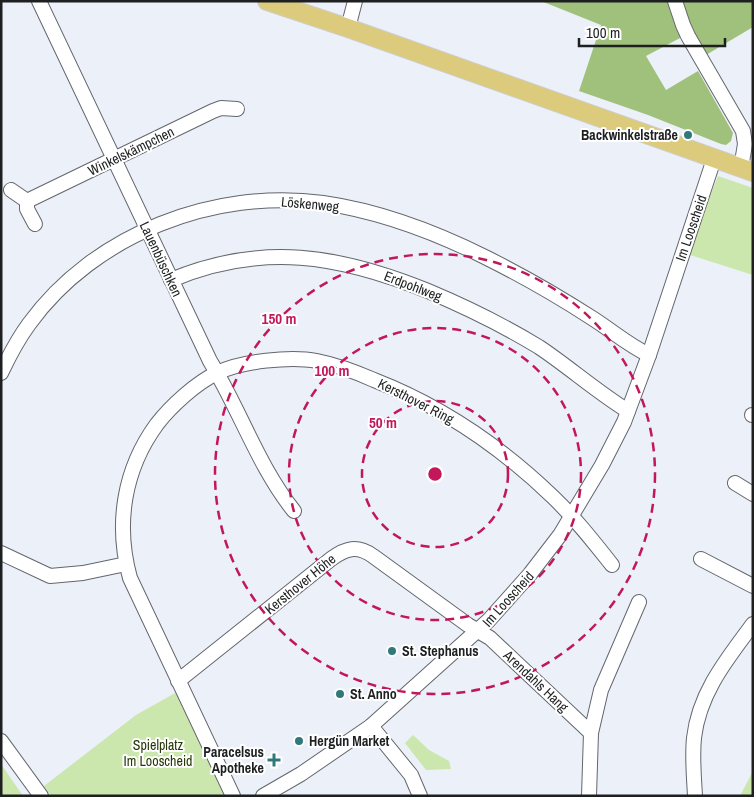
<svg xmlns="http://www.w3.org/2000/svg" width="754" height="797" font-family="'Archivo Narrow',sans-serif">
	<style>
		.green { fill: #cbe7ad }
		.forest { fill: #a0c17c }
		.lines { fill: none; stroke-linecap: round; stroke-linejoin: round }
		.minor-casing { stroke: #63666d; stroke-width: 16 }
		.major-casing { stroke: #cdcece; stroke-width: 20 }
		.minor { stroke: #fff; stroke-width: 14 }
		.major { stroke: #dcca7d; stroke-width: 18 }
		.ring { fill: none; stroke: #c2185b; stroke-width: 2.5; stroke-dasharray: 9 6 }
		.poi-dot { fill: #30797a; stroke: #fff; stroke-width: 2 }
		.labels { text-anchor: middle; stroke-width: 4; stroke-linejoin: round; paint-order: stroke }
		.poi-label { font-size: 14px; font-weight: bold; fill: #1d1f21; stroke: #fff; text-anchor: start }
		.street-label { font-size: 14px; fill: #1d1f21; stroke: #fff }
		.park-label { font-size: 14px; fill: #253806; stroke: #fff }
		.centre { fill: #c2185b; stroke: #fff; stroke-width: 2.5 }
		.ring-label { font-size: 15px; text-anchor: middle; font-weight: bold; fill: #c2185b; stroke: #fff; stroke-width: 4; stroke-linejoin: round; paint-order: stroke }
	</style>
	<rect width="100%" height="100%" fill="#ecf0f8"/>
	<!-- green -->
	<g class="green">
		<path d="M 718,176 L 753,188 L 753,275 L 687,254 Z"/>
		<path d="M 177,692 L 226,796 L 51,796 L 44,786 L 136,715 Z"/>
		<path d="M 413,735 L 429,750 L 449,761 L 451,769 L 426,770 L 405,743 Z"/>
		<path d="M 1,764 L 23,796 L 1,796 Z"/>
		<path d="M 753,771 L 753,796 L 740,796 Z"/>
	</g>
	<!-- forest -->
	<path class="forest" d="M 541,1 L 753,1 L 753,27 L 706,55 L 693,34 L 680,38 L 646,56 L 666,90 L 698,71 L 733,133 L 731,141 L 726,145 L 721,144 L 648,115 L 579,91 L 601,25 Z"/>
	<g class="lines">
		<!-- minor casing -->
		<g class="minor-casing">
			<g id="minor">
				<path d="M 39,1 L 210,361 C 240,410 258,466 294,511"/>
				<path d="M 675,1 L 683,25 L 688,36 L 743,131 L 745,144 L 741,168"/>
				<path d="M 348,28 L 355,1"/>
				<path d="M 11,190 L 27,201"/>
				<path d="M 27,201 L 213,111 L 221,108 L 237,109"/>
				<path d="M 27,201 L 27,209 L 35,224"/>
				<path d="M 171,280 C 262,242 339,255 428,291 C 466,307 503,325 539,347 C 569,367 597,392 628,411"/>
				<path d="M 1,373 C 9,356 18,339 29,324 C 94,234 215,188 323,203 C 379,211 437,233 487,258 C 523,276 558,296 592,318 C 611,330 628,345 649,355"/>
				<path d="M 752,415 L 753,415"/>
				<path d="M 735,483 L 753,494"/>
				<path d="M 1,553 L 50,576 L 83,573 L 126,564"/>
				<path d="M 701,559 L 753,586"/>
				<path d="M 178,681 L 331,559 C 346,548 357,545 373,556 L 468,625 L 490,638 L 591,733"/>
				<path d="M 371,726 L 411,775 L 420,796"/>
				<path d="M 1,741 L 41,796"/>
				<path d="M 233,796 L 130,578 C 115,524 124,469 157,424 C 171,406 196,383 217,373 C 241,361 291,356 317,361 C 337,365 356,372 374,380 C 441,406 501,447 553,497 C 575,518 593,541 612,565"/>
				<path d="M 263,796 L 301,774 L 371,726 L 489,620 L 530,574 L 560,535 L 602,465 L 624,422 L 649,355 L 714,159"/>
				<path d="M 589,796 L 591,733 L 601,690 L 639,602"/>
				<path d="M 695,796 C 694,777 692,757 694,738 C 699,693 727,659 753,624"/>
			</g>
		</g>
		<!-- major casing -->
		<g class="major-casing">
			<path id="major" d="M 267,1 L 348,28 L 753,172"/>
		</g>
		<!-- minor -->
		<use href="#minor" class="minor"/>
		<!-- major -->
		<use href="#major" class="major"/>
	</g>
	<!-- distance rings -->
	<g class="ring">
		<circle cx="435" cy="474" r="73"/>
		<circle cx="435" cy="474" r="146"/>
		<circle cx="435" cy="474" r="220"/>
	</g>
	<!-- markers -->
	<g class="poi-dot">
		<circle cx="688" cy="135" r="5"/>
		<circle cx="392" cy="651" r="5"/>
		<circle cx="340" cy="694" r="5"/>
		<circle cx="299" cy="741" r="5"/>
		<path d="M271.5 752.5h5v5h5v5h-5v5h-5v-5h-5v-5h5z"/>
	</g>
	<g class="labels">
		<!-- poi labels -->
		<g class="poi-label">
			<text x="678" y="140" text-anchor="end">Backwinkelstraße</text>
			<text x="402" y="656">St. Stephanus</text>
			<text x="350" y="699">St. Anno</text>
			<text x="309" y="746">Hergün Market</text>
			<text x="264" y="757" text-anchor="end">Paracelsus<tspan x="264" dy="16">Apotheke</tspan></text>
		</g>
		<!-- street labels -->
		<g class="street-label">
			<text transform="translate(131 151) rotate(-26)" y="5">Winkelskämpchen</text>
			<text transform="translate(310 204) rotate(5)" y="5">Löskenweg</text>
			<text transform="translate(691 228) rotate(-71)" y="5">Im Looscheid</text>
			<text transform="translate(161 259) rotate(65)" y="5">Lauenbüschken</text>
			<text transform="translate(413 286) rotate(21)" y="5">Erdpohlweg</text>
			<text transform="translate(416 401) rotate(27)" y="5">Kersthover Ring</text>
			<text transform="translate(300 584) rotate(-39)" y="5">Kersthover Höhe</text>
			<text transform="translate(508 599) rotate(-48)" y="5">Im Looscheid</text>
			<text transform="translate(536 681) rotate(43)" y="5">Arendahls Hang</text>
		</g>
		<!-- park labels -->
		<g class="park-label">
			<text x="158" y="750">Spielplatz<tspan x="158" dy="16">Im Looscheid</tspan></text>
		</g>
	</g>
	<circle cx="435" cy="474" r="8" class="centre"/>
	<g class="ring-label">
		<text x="279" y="324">150 m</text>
		<text x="332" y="376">100 m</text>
		<text x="383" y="428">50 m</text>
	</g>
	<!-- border -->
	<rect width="754" height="797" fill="none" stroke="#1d1f21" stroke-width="5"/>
	<!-- scale -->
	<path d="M579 38v8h146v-8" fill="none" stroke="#1d1f21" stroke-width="2.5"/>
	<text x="586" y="38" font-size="15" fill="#1d1f21" stroke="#ffffff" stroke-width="4" paint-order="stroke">100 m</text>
</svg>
